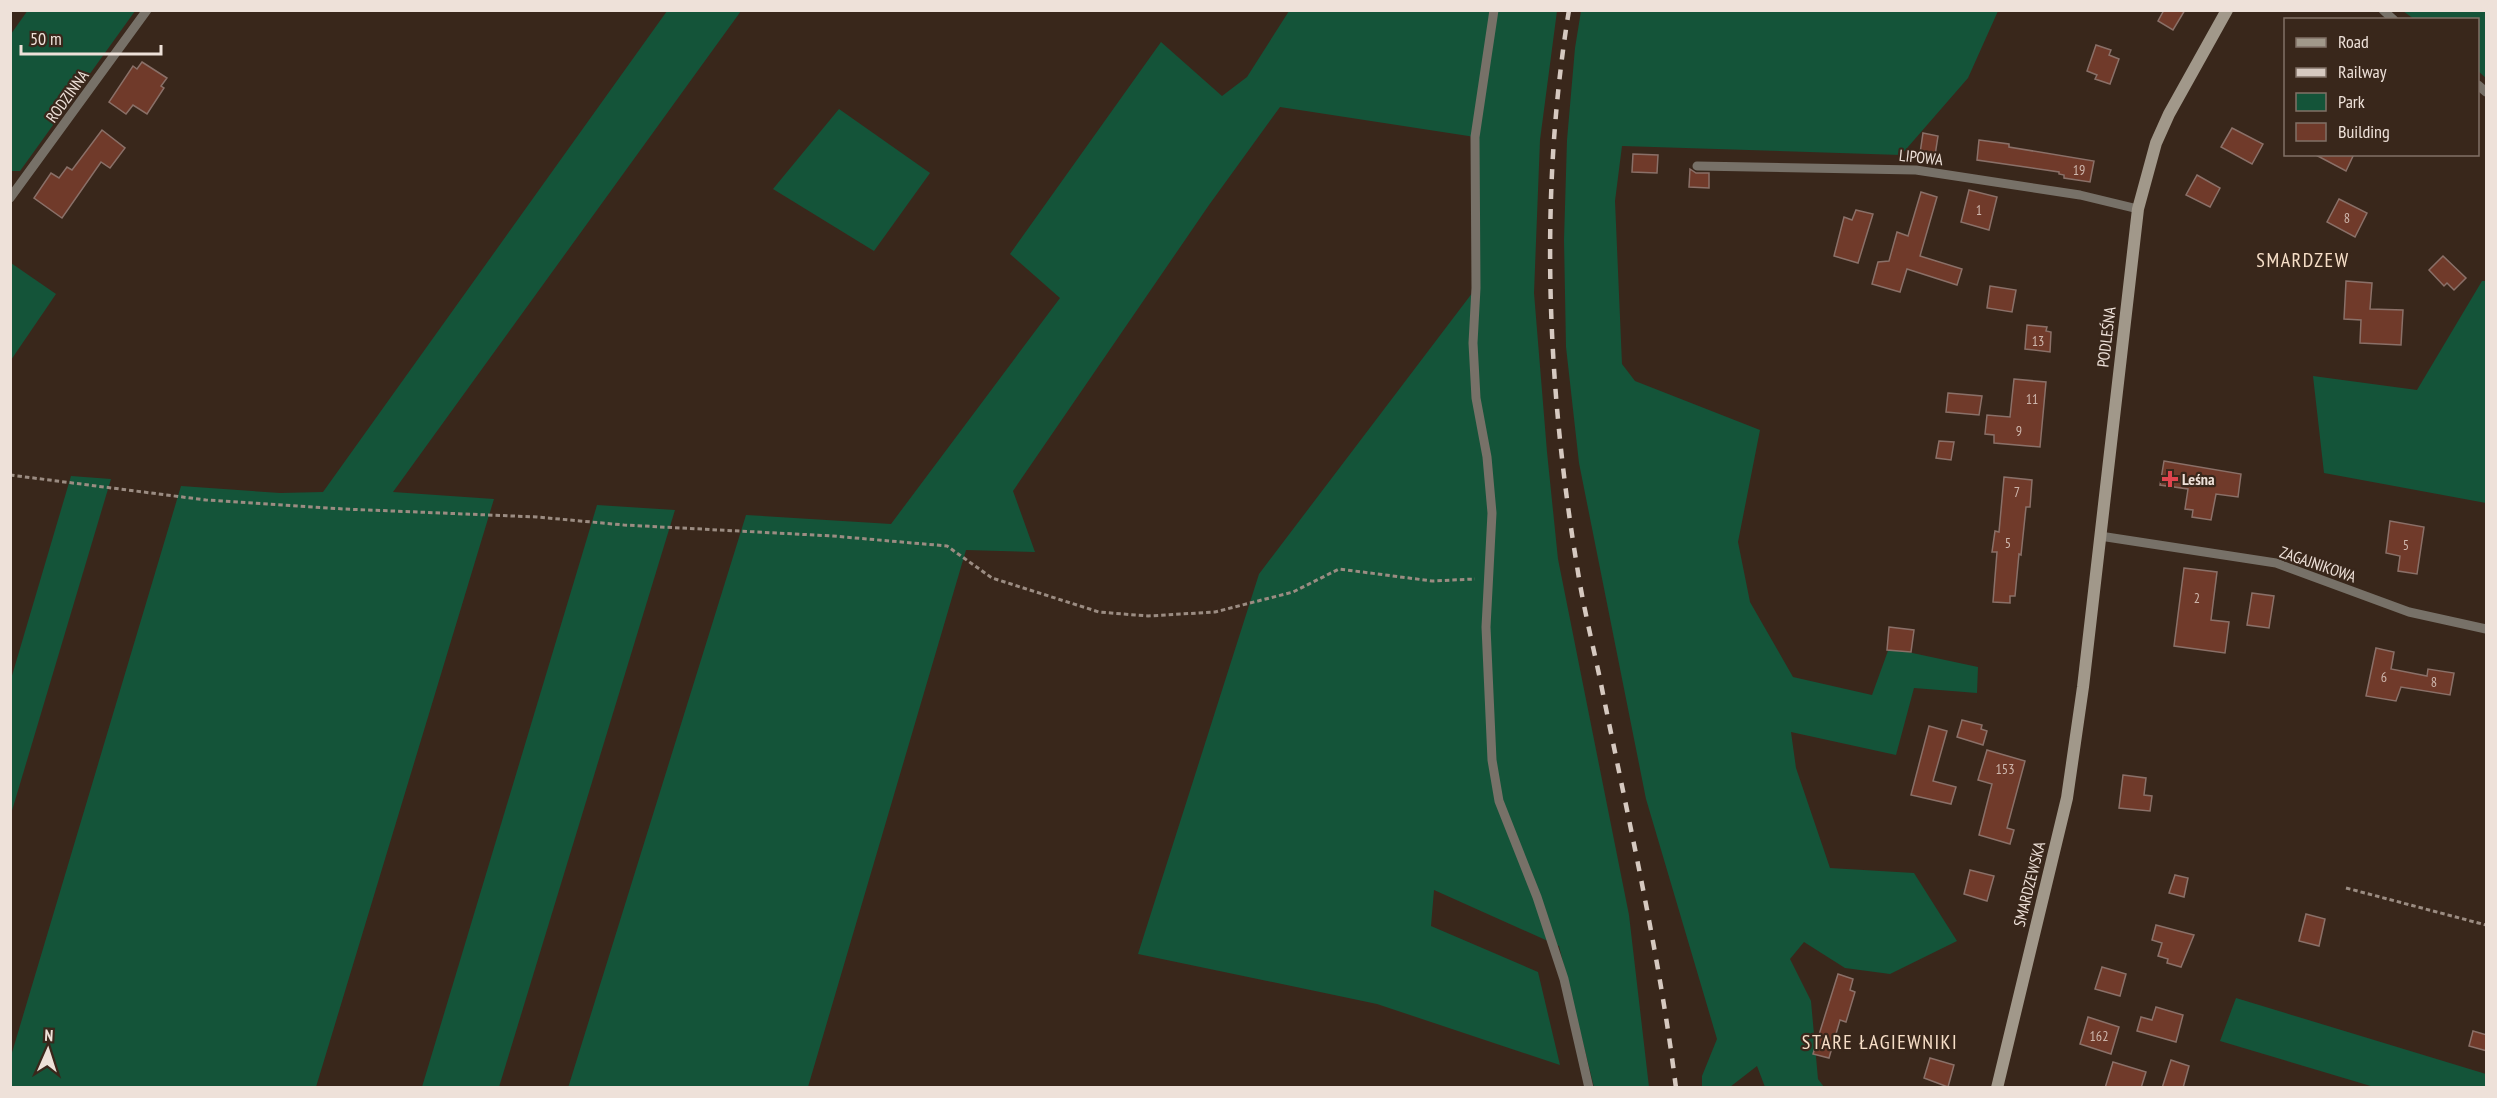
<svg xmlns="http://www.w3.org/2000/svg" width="2497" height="1098" font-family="'PT Sans Narrow',sans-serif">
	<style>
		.green { fill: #145439 }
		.building { fill: #703a2a; stroke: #8a7068; stroke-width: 1.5 }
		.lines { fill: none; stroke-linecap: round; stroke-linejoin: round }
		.path { stroke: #9b8c82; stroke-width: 3; stroke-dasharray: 4.5 3; stroke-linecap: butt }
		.lane { stroke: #777168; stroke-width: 9 }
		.secondary { stroke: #a1988a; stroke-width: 12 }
		.rail { stroke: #d6c9c0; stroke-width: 4.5; stroke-dasharray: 10 10; stroke-linecap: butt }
		.health-dot { fill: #e0444e; stroke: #39271b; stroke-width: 2 }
		.labels { text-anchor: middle; stroke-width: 4.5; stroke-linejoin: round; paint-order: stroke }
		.number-label { font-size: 14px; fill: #ceb7ad }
		.street-label { font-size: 16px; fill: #eee1d9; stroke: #39271b }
		.poi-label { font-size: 16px; font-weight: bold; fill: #eee1d9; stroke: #39271b; text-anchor: start }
		.quarter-label { font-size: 20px; letter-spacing: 1.5px; fill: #f7dfc8; stroke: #39271b }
	</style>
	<rect width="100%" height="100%" fill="#39271b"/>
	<!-- green -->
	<g class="green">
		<path d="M 28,10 L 135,11 L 20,171 L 11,171 L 11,34 Z"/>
		<path d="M 667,11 L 741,11 L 393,492 L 494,499 L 316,1087 L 11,1087 L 11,1056 L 181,486 L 280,493 L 323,492 Z"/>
		<path d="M 1289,11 L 1557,11 L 1540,140 L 1534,293 L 1547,452 L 1558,559 L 1629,915 L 1649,1087 L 1594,1087 L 1559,946 L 1434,890 L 1431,926 L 1538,972 L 1560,1065 L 1377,1004 L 1138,954 L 1259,574 L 1476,288 L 1475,137 L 1280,107 L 1209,205 L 1013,491 L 1035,552 L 966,550 L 808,1087 L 568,1088 L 746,515 L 891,524 L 1060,298 L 1010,254 L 1161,42 L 1222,96 L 1247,77 Z"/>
		<path d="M 1581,11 L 1998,11 L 1968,78 L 1901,155 L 1622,146 L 1615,201 L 1622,364 L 1635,381 L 1760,430 L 1738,542 L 1750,602 L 1793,677 L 1872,695 L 1889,648 L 1978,667 L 1977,693 L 1914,688 L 1896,755 L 1791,732 L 1796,768 L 1830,868 L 1914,873 L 1957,941 L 1890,974 L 1845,968 L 1804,942 L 1790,959 L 1811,1001 L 1818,1079 L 1824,1087 L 1765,1087 L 1757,1066 L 1730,1087 L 1702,1087 L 1702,1076 L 1717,1039 L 1646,799 L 1579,463 L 1566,347 L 1564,240 L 1567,140 L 1575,48 Z"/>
		<path d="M 2403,11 L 2486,11 L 2486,78 L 2478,71 L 2478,20 L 2414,19 Z"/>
		<path d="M 839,109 L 930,173 L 874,251 L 773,189 Z"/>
		<path d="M 11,263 L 56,294 L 11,360 Z"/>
		<path d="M 2482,281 L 2486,281 L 2486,503 L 2324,473 L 2313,376 L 2417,390 Z"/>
		<path d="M 71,476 L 111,479 L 11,814 L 11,679 Z"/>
		<path d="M 597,505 L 675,510 L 499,1087 L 422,1087 Z"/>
		<path d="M 2236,998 L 2486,1074 L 2486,1087 L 2374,1087 L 2220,1041 Z"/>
	</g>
	<!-- building -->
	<g class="building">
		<path d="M 2164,10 L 2185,10 L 2173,30 L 2158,21 Z"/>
		<path d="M 2096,45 L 2111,50 L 2109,55 L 2119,59 L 2110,84 L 2095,79 L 2097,75 L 2087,71 Z"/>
		<path d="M 142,62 L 167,78 L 161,86 L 164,88 L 147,114 L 133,105 L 126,114 L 109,102 L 133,66 L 137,69 Z"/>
		<path d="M 2232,128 L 2263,144 L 2252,164 L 2221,147 Z"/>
		<path d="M 102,130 L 125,148 L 110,168 L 101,162 L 62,218 L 34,198 L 51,173 L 59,178 L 67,167 L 72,170 Z"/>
		<path d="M 1923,133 L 1938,136 L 1934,162 L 1919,160 Z"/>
		<path d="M 1979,140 L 2009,144 L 2009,147 L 2094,161 L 2090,182 L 2064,178 L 2064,175 L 2059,174 L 2059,172 L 1977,160 Z"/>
		<path d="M 1633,154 L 1658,155 L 1657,173 L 1632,172 Z"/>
		<path d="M 2314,154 L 2354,154 L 2346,171 Z"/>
		<path d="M 1690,169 L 1696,173 L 1709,173 L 1709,188 L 1689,187 Z"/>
		<path d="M 2197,175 L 2220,188 L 2210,207 L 2186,195 Z"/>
		<path d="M 1969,190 L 1997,197 L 1989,230 L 1961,222 Z"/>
		<path d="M 1921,192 L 1937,197 L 1920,256 L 1962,269 L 1957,285 L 1907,269 L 1900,292 L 1872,284 L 1878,262 L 1889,261 L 1897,232 L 1908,236 Z"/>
		<path d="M 2339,199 L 2367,213 L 2355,237 L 2327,222 Z"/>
		<path d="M 1856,210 L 1873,214 L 1858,263 L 1834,256 L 1844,217 L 1852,220 Z"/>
		<path d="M 2443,256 L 2466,278 L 2454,290 L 2447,283 L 2444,286 L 2429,270 Z"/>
		<path d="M 2346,281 L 2372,283 L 2370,309 L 2403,310 L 2401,345 L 2360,343 L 2361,320 L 2344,319 Z"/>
		<path d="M 1990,286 L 2016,290 L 2012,312 L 1987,308 Z"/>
		<path d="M 2027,325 L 2047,327 L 2046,331 L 2051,332 L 2050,352 L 2025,349 Z"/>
		<path d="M 2014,379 L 2046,382 L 2040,447 L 1994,443 L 1994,435 L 1985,434 L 1987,415 L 2010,417 Z"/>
		<path d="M 1948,393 L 1982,396 L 1979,415 L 1946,412 Z"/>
		<path d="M 1939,441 L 1954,442 L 1951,460 L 1936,458 Z"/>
		<path d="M 2164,461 L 2241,474 L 2238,497 L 2216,494 L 2211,520 L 2192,517 L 2193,510 L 2185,509 L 2188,489 L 2160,485 Z"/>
		<path d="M 2004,477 L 2032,480 L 2030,507 L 2026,507 L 2021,555 L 2019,554 L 2015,596 L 2010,596 L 2010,603 L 1993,602 L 1997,552 L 1992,552 L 1995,531 L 1999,532 Z"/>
		<path d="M 2390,521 L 2424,527 L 2417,574 L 2398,571 L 2400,556 L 2386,553 Z"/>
		<path d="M 2184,568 L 2217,572 L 2211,620 L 2229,622 L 2225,653 L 2174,646 Z"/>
		<path d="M 2252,593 L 2274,596 L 2269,628 L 2247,625 Z"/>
		<path d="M 1889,627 L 1914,630 L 1911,652 L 1887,650 Z"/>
		<path d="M 2376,648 L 2394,652 L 2391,669 L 2427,676 L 2428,669 L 2454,673 L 2450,695 L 2401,687 L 2396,701 L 2366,696 Z"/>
		<path d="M 1962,720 L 1982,725 L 1981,729 L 1987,731 L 1983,745 L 1957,737 Z"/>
		<path d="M 1929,726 L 1947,731 L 1933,781 L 1956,787 L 1951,804 L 1911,795 Z"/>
		<path d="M 1987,750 L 2025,761 L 2007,828 L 2014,830 L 2010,844 L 1979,835 L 1992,784 L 1978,780 Z"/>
		<path d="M 2123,775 L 2146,778 L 2144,795 L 2152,796 L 2150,811 L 2119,808 Z"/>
		<path d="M 1970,870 L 1994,876 L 1987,901 L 1964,894 Z"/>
		<path d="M 2175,875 L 2188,878 L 2184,897 L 2169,893 Z"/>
		<path d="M 2306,914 L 2325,919 L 2319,946 L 2299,941 Z"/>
		<path d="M 2156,925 L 2194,935 L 2181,967 L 2167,963 L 2168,959 L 2158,956 L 2162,943 L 2152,940 Z"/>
		<path d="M 2102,967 L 2126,974 L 2120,996 L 2095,989 Z"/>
		<path d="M 1838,974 L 1853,979 L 1850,990 L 1855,992 L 1846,1022 L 1840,1020 L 1829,1058 L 1813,1054 Z"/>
		<path d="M 2156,1007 L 2183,1015 L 2176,1042 L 2137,1031 L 2141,1017 L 2152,1020 Z"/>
		<path d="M 2088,1017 L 2119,1027 L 2111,1054 L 2080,1044 Z"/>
		<path d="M 2473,1031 L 2487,1035 L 2487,1051 L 2469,1046 Z"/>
		<path d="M 1930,1058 L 1954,1065 L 1948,1087 L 1924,1078 Z"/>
		<path d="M 2171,1060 L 2189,1066 L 2183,1088 L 2162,1088 Z"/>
		<path d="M 2113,1062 L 2146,1072 L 2141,1088 L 2105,1088 Z"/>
	</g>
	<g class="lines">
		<!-- path -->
		<g class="path">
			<path d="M 10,475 L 206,500 L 344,509 L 537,517 L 624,525 L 833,536 L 947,546 L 992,578 L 1099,612 L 1148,616 L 1215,612 L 1293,592 L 1339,569 L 1432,581 L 1475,579"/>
			<path d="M 2346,888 L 2486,925"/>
		</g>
		<!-- lane -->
		<g class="lane">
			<path d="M 1494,10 L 1475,137 L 1476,288 L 1473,343 L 1476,398 L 1487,457 L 1492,513 L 1486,627 L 1492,760 L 1499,801 L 1537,897 L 1564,979 L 1589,1088"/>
			<path d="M 2383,10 L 2394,20"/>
			<path d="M 2478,85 L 2486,92"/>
			<path d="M 1697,166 L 1916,170 L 2080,195 L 2138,209"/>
			<path d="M 10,198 L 147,10"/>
			<path d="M 2100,536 L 2276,563 L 2409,612 L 2486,629"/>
		</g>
		<!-- secondary -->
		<path class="secondary" d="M 1997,1088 L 2067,798 L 2083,687 L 2138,209 L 2156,143 L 2169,114 L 2227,10"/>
		<!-- rail -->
		<path class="rail" d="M 1569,10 C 1539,193 1547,385 1577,566 C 1583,606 1593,645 1601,684 C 1628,818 1659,952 1676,1088"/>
	</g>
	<!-- markers -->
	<path class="health-dot" d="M2167 470h6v6h6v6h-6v6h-6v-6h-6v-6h6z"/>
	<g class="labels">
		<!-- number labels -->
		<g class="number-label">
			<text x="2079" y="175">19</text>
			<text x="1979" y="215">1</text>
			<text x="2347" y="223">8</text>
			<text x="2038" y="346">13</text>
			<text x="2032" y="404">11</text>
			<text x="2019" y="436">9</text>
			<text x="2017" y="497">7</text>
			<text x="2008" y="548">5</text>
			<text x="2406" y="550">5</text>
			<text x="2197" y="603">2</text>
			<text x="2384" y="682">6</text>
			<text x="2434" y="687">8</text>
			<text x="2005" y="774">153</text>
			<text x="2099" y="1041">162</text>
		</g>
		<!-- street labels -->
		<g class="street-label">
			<text transform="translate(67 96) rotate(-54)" y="6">RODZINNA</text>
			<text transform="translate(1921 157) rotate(6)" y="6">LIPOWA</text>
			<text transform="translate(2106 337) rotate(-83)" y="6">PODLEŚNA</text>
			<text transform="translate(2318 564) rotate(19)" y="6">ZAGAJNIKOWA</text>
			<text transform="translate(2029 884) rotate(-76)" y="6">SMARDZEWSKA</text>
		</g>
		<!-- poi labels -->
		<g class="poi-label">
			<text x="2182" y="485">Leśna</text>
		</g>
		<!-- quarter labels -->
		<g class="quarter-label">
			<text x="2303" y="267">SMARDZEW</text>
			<text x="1880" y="1049">STARE ŁAGIEWNIKI</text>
		</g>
	</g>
	<!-- border -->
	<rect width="2497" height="1098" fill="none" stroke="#eee1d9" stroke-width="24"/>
	<!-- legend -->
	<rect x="2284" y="18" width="195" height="138" fill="#39271b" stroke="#817167" stroke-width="1.5"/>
	<rect x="2296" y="38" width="30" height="9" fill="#a1988a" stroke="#817167" stroke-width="1.5"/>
	<text x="2338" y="48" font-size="18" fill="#eee1d9">Road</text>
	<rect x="2296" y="68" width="30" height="9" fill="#d6c9c0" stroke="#817167" stroke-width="1.5"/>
	<text x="2338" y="78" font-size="18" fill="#eee1d9">Railway</text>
	<rect x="2296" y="93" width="30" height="18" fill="#145439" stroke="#817167" stroke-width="1.5"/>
	<text x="2338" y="108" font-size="18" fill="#eee1d9">Park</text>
	<rect x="2296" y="123" width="30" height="18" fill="#703a2a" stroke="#817167" stroke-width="1.5"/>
	<text x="2338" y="138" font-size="18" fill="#eee1d9">Building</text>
	<!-- north arrow -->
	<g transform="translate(48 1050) rotate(3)" stroke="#39271b" stroke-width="4.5" paint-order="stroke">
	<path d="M0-4.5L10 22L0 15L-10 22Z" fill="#eee1d9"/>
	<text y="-9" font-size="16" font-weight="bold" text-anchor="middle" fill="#eee1d9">N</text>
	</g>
	<!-- scale -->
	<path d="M21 45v9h140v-9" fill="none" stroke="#eee1d9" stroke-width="3"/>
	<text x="30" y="45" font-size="18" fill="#eee1d9" stroke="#39271b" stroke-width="4.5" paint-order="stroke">50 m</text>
</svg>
